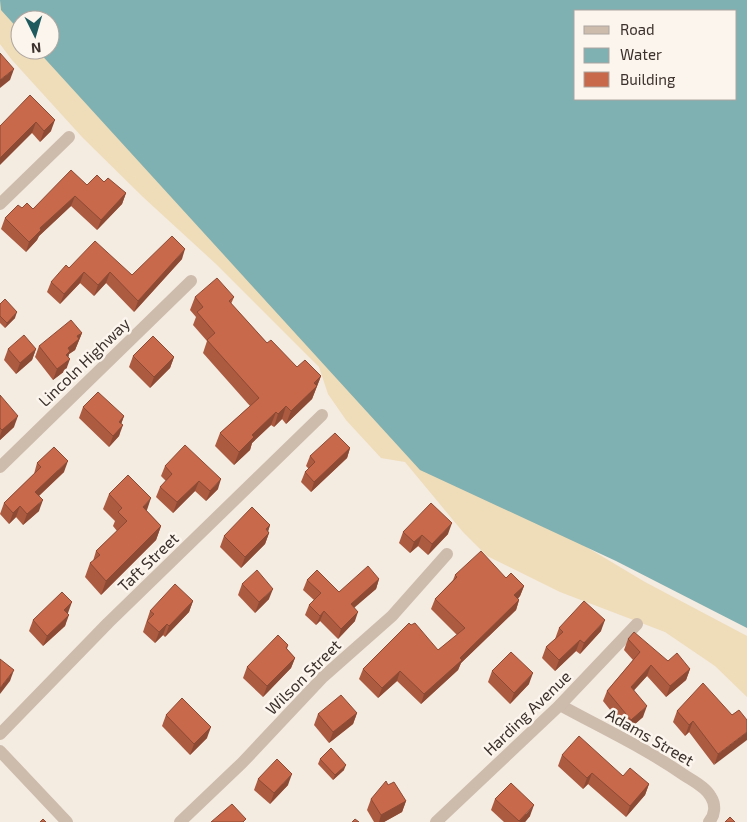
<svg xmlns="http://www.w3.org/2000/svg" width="747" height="822" font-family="'Exo 2',sans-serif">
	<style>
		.sand { fill: #efdcb8; fill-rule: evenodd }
		.water { fill: #7fb0b2; fill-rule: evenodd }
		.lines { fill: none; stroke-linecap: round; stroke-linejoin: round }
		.minor { stroke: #cdbbac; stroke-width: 12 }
		.wall { fill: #ac5a40 }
		.shaded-wall { fill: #8c4a34 }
		.building { fill: #c8694b; stroke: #8c4a34 }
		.labels { text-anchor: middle; stroke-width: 5; stroke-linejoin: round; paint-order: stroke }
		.street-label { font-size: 16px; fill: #3b302b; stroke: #fbf5ee }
	</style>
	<rect width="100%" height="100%" fill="#f4ebe1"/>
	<!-- sand -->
	<path class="sand" d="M 0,0 L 42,0 L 568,536 L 645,582 L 747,636 L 747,697 L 715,666 L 665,632 L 560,592 L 487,556 L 463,532 L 405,462 L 381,458 L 346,420 L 328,394 L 319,367 L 216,264 L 143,197 L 83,138 L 12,60 L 0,44 ZM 20,20 L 50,20 L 50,50 L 20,50 Z"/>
	<!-- water -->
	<path class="water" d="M 0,0 L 747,0 L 747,628 L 616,561 L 420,470 L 37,50 L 50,50 L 50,20 L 20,20 L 20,31 L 1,10 ZM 576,11 L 736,11 L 736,99 L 576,99 Z"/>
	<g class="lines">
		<!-- minor -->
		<g class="minor">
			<path d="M 0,204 L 69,137"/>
			<path d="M 0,467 L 191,281"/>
			<path d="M 560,705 C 602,728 645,748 684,775 C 693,781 706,787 711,797 C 716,805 715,815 709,822"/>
			<path d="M 0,734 L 108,623 L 322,415"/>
			<path d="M 0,751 L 67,822"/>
			<path d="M 180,822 L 242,763 L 323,677 L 392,616 L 447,554"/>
			<path d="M 436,822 L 560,705 L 637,624"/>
		</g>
	</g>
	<!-- wall -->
	<g class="wall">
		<path d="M 30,95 L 51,131 L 40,142 L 32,133 Z"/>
		<path d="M 104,182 L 126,193 L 122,204 L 97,230 L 71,206 L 39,236 L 37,240 L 26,252 L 1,229 L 5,218 L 22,208 L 33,209 Z"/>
		<path d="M 182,259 L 134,312 L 106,283 L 94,296 L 80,283 L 60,304 L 47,292 L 51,282 L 69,268 L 132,275 Z"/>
		<path d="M 195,297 L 234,297 L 231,304 L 267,343 L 297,367 L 321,376 L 312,399 L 286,424 L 282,419 L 274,427 L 271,425 L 252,443 L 250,450 L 234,465 L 215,446 L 220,433 L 250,406 L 203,353 L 207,341 L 193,325 L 196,317 L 190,310 Z"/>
		<path d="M 0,304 L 15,318 L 5,328 L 0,323 Z"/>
		<path d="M 82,333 L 75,350 L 69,354 L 66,370 L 53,380 L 35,357 L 39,346 Z"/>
		<path d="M 8,349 L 36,349 L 32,360 L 16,374 L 4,360 Z"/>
		<path d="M 133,356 L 174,357 L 170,368 L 150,388 L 129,367 Z"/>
		<path d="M 0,395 L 14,427 L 0,440 Z"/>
		<path d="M 83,407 L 124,416 L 121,424 L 119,436 L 109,447 L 79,418 Z"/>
		<path d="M 350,448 L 347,458 L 311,492 L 301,482 L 305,472 L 309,469 L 306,466 L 310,456 Z"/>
		<path d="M 37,463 L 64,472 L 39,496 L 39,511 L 23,525 L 16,517 L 9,524 L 0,514 L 4,503 L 34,474 Z"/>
		<path d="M 165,466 L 218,489 L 206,501 L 195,491 L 173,513 L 156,497 L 160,487 L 166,481 L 161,476 Z"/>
		<path d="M 109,494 L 147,511 L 161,526 L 156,540 L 101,595 L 85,577 L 90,563 L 93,561 L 96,551 L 117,531 L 113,526 L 115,521 L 103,509 Z"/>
		<path d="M 270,525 L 268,531 L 269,533 L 265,544 L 241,568 L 220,547 L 224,536 Z"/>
		<path d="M 403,532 L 448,534 L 428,555 L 418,546 L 410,553 L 399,543 Z"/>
		<path d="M 455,575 L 506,578 L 524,586 L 520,596 L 518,599 L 519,600 L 516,610 L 461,663 L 458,670 L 421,704 L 397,681 L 378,698 L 359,679 L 363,669 L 438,650 L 457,635 L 431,609 L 435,599 L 453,580 Z"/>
		<path d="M 379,579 L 376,589 L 354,607 L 355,621 L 338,639 L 320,621 L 316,625 L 305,615 L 309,605 L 314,600 L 303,590 L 307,580 L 339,592 Z"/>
		<path d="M 242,584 L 269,599 L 255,613 L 238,595 Z"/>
		<path d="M 193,601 L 189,612 L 165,637 L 163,635 L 155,643 L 143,632 L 150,611 Z"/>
		<path d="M 68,614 L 65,626 L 43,646 L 29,631 L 33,620 Z"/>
		<path d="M 559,628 L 601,631 L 580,654 L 576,651 L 555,671 L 542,658 L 546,647 L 555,639 Z"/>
		<path d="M 628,639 L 668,661 L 690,669 L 686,680 L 666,697 L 647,676 L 634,690 L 643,717 L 627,731 L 603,701 L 607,691 L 633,660 L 624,650 Z"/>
		<path d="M 288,645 L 287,649 L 295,658 L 291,668 L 263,697 L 243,678 L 247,667 Z"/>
		<path d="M 492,671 L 529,684 L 510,704 L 488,682 Z"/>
		<path d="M 739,710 L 714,765 L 689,732 L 685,736 L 673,722 L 677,711 L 732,715 Z"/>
		<path d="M 357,713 L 353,724 L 329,743 L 314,725 L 318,714 Z"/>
		<path d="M 166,715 L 207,738 L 190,755 L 162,726 Z"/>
		<path d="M 562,755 L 649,784 L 645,795 L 626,817 L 588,784 L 583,789 L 558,766 Z"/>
		<path d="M 320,759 L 344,770 L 333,780 L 318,764 Z"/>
		<path d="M 258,779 L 288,785 L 270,804 L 254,790 Z"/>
		<path d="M 388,785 L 406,801 L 402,812 L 384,822 L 374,822 L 367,810 L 371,799 Z"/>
		<path d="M 495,799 L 530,816 L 525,822 L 504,822 L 491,810 Z"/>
	</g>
	<!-- shaded-wall -->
	<g class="shaded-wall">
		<path d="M 14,69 L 10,80 L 0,88 L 0,80 Z"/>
		<path d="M 55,120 L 51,131 L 40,142 L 44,131 Z"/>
		<path d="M 36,122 L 32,133 L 0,165 L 0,158 Z"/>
		<path d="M 126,193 L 122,204 L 97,230 L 101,220 Z"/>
		<path d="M 75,196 L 71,206 L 39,236 L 37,240 L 26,252 L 29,242 L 40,228 Z"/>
		<path d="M 185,249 L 182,259 L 134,312 L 138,301 Z"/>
		<path d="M 84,272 L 80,283 L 60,304 L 64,294 Z"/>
		<path d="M 110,272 L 106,283 L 94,296 L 98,285 Z"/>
		<path d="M 17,312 L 15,318 L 5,328 L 7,323 Z"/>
		<path d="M 82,333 L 75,350 L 69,354 L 67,361 L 70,359 L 66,370 L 53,380 L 57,369 L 68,348 L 77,336 Z"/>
		<path d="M 36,349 L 32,360 L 16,374 L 20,363 Z"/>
		<path d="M 174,357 L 170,368 L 150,388 L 154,377 Z"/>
		<path d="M 321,376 L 312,399 L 286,424 L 291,411 Z"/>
		<path d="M 286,406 L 282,419 L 274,427 L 278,414 Z"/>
		<path d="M 276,412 L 271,425 L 252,443 L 250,450 L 234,465 L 239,452 L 252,435 Z"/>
		<path d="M 18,416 L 14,427 L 0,440 L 0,436 L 2,430 Z"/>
		<path d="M 124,416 L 120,427 L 119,422 Z"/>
		<path d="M 123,425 L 119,436 L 109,447 L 113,436 Z"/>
		<path d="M 350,448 L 347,458 L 311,492 L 314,482 Z"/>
		<path d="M 68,461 L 64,472 L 31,503 L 35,492 Z"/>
		<path d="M 221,479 L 218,489 L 206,501 L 210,491 Z"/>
		<path d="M 199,481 L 195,491 L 173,513 L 177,502 Z"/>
		<path d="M 151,498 L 146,513 L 143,507 Z"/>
		<path d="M 43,500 L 39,511 L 23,525 L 27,514 Z"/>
		<path d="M 20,506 L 16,517 L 9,524 L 13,513 Z"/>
		<path d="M 452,523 L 448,534 L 428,555 L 432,544 Z"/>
		<path d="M 270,525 L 267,535 L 269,533 L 265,544 L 241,568 L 245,557 Z"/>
		<path d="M 161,526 L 156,540 L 101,595 L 106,581 Z"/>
		<path d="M 422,535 L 418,546 L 410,553 L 414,542 Z"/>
		<path d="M 379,579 L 376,589 L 347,614 L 351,604 Z"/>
		<path d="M 524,586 L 520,596 L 511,605 L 514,595 Z"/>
		<path d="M 273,589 L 269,599 L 255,613 L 259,602 Z"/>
		<path d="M 519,600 L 516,610 L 461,663 L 458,670 L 421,704 L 424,694 L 460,658 Z"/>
		<path d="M 193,601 L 189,612 L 165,637 L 169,626 Z"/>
		<path d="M 72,602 L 68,613 L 60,621 L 64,610 Z"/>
		<path d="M 324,611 L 320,621 L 316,625 L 320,616 Z"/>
		<path d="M 358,612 L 355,621 L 338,639 L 341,629 Z"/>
		<path d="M 69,615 L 65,626 L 43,646 L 47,636 Z"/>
		<path d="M 605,620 L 601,631 L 580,654 L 584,643 Z"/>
		<path d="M 167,624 L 163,635 L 155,643 L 159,632 Z"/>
		<path d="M 580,640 L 576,651 L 555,671 L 559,660 Z"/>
		<path d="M 295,658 L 291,668 L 263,697 L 267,686 Z"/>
		<path d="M 651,665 L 647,676 L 627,698 L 631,687 Z"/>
		<path d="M 690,669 L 686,680 L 666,697 L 670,686 Z"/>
		<path d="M 14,670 L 10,681 L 0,694 L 0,688 Z"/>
		<path d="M 400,671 L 397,681 L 378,698 L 382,688 Z"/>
		<path d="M 533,673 L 529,684 L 510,704 L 514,693 Z"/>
		<path d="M 647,706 L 643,717 L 627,731 L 631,720 Z"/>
		<path d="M 357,713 L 353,724 L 329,743 L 333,732 Z"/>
		<path d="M 693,721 L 689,732 L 685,736 L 689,725 Z"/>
		<path d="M 211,727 L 207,738 L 190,755 L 194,744 Z"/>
		<path d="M 747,732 L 747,740 L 714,765 L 718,754 Z"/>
		<path d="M 346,765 L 344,770 L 333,780 L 335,775 Z"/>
		<path d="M 592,773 L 588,784 L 583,789 L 587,778 Z"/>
		<path d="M 292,774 L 288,785 L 270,804 L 274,793 Z"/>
		<path d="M 649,784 L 645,795 L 626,817 L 630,806 Z"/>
		<path d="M 406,801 L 402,812 L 384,822 L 379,822 L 381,815 Z"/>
		<path d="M 534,805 L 530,816 L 525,822 L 519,822 Z"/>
	</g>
	<!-- building -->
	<g class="building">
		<path d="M 0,53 L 14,69 L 0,80 Z"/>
		<path d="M 30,95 L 55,120 L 44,131 L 36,122 L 0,158 L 0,126 Z"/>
		<path d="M 71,170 L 87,185 L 97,175 L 104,182 L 108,178 L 126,193 L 101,220 L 75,196 L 40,228 L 41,230 L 29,242 L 5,218 L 18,205 L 22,208 L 27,203 L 33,209 Z"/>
		<path d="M 172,236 L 185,249 L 138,301 L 110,272 L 98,285 L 84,272 L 64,294 L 51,282 L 66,265 L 69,268 L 95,241 L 132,275 Z"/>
		<path d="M 217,278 L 234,297 L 229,301 L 267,343 L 271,340 L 297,367 L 305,360 L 321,376 L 314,383 L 317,386 L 291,411 L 286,406 L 278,414 L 276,412 L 252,435 L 254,437 L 239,452 L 220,433 L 259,398 L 207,340 L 215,333 L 197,312 L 203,307 L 195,297 Z"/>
		<path d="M 5,299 L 17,312 L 7,323 L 0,316 L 0,304 Z"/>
		<path d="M 71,320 L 82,333 L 77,336 L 79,339 L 68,348 L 70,351 L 66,355 L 70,359 L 57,369 L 39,346 Z"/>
		<path d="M 24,335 L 36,349 L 20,363 L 8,349 Z"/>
		<path d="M 153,336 L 174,357 L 154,377 L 133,356 Z"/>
		<path d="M 98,392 L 124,416 L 119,422 L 123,425 L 113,436 L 83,407 Z"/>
		<path d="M 0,395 L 18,416 L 2,430 L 0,428 Z"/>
		<path d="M 335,433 L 350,448 L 314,482 L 305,472 L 315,462 L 310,456 Z"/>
		<path d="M 185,445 L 221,479 L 210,491 L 199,481 L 177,502 L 160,487 L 172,474 L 165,466 Z"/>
		<path d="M 54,447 L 68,461 L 35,492 L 43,500 L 27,514 L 20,506 L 13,513 L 4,503 L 41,467 L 37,463 Z"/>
		<path d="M 128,475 L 151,498 L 143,507 L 161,526 L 106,581 L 90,563 L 100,555 L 96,551 L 127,521 L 118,512 L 122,508 L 109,494 Z"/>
		<path d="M 431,503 L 452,523 L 432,544 L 422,535 L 414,542 L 403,532 Z"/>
		<path d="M 252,507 L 270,525 L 266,529 L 269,533 L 245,557 L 224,536 Z"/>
		<path d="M 481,551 L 506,578 L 511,573 L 524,586 L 514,595 L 519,600 L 460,658 L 462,660 L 424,694 L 400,671 L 382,688 L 363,669 L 409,623 L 411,625 L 415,623 L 438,650 L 465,628 L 435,599 L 457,577 L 455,575 Z"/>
		<path d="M 368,566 L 379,579 L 351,604 L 358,612 L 341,629 L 324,611 L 320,616 L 309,605 L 321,593 L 307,580 L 317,570 L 339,592 Z"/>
		<path d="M 257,570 L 273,589 L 259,602 L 242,584 Z"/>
		<path d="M 175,584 L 193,601 L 169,626 L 167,624 L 159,632 L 147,621 L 154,614 L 150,611 Z"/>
		<path d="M 62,592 L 72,602 L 64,610 L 69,615 L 47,636 L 33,620 Z"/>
		<path d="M 584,601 L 605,620 L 584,643 L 580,640 L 559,660 L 546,647 L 563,632 L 559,628 Z"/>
		<path d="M 634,632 L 668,661 L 677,653 L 690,669 L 670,686 L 651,665 L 631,687 L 647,706 L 631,720 L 607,691 L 640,652 L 628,639 Z"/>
		<path d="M 278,635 L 288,645 L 286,648 L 295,658 L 267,686 L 247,667 Z"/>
		<path d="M 511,652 L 533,673 L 514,693 L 492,671 Z"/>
		<path d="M 0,659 L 14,670 L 0,688 Z"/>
		<path d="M 703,683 L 732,715 L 739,710 L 747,720 L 747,732 L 718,754 L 693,721 L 689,725 L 677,711 Z"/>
		<path d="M 341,695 L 357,713 L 333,732 L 318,714 Z"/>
		<path d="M 182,698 L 211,727 L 194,744 L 166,715 Z"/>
		<path d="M 579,736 L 623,776 L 630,768 L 649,784 L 630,806 L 592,773 L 587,778 L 562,755 Z"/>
		<path d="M 331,748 L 346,765 L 335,775 L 320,759 Z"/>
		<path d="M 277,759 L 292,774 L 274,793 L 258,779 Z"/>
		<path d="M 386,781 L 388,785 L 394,782 L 406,801 L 381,815 L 371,799 Z"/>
		<path d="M 511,783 L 534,805 L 519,821 L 495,799 Z"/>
		<path d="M 232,804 L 246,819 L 243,822 L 211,822 Z"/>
		<path d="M 730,817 L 735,822 L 725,822 Z"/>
		<path d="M 43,819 L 46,822 L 40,822 Z"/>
		<path d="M 355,819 L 359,822 L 352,822 Z"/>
	</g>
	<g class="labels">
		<!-- street labels -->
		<g class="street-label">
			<text transform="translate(84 362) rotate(-44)" y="6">Lincoln Highway</text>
			<text transform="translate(148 562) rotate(-44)" y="6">Taft Street</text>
			<text transform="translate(303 677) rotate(-45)" y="6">Wilson Street</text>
			<text transform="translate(527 713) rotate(-44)" y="6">Harding Avenue</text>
			<text transform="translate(650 737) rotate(30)" y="6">Adams Street</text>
		</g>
	</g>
	<!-- legend -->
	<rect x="574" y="10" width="162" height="90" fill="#fbf5ee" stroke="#aea6a0"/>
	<rect x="584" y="26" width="25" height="8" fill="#cdbbac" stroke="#aea6a0"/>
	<text x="620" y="35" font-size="15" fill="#3b302b">Road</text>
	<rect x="584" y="48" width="25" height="15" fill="#7fb0b2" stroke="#aea6a0"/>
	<text x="620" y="60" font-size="15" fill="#3b302b">Water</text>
	<rect x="584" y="72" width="25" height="15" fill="#c8694b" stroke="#aea6a0"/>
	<text x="620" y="85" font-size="15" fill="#3b302b">Building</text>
	<!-- north arrow -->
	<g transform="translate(35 35) rotate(175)"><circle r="24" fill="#fbf5ee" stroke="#aea6a0"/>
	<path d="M0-4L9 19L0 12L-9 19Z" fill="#1f5a5e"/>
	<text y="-8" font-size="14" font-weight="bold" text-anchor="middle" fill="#3b302b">N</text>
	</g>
</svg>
